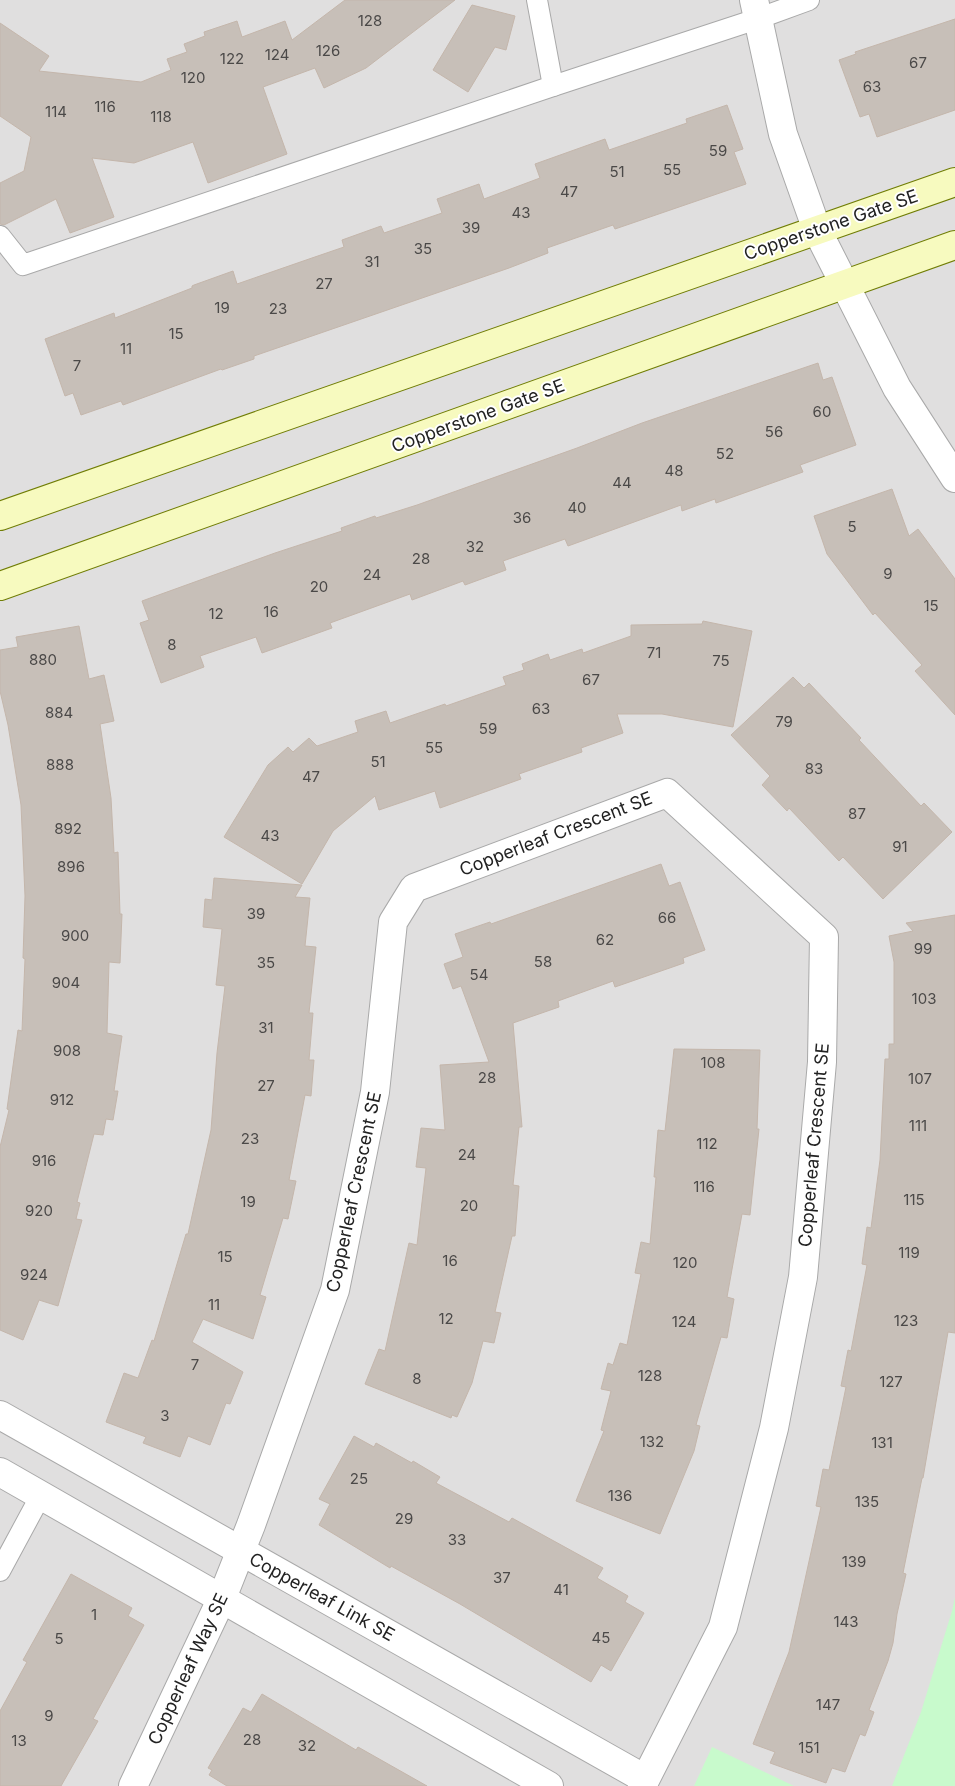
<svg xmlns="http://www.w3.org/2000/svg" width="955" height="1786" font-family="Inter,sans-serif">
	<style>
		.residential { fill: #e0dfdf }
		.park { fill: #c8facc }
		.building { fill: #c7bfb8; stroke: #c4b6ab }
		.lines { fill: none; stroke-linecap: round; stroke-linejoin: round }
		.lane-casing { stroke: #a9a9a9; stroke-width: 22 }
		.street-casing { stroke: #a9a9a9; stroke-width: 30 }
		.secondary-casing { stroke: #707d05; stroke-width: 30 }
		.lane { stroke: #fff; stroke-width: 20 }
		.street { stroke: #fff; stroke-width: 28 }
		.secondary { stroke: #f7fabf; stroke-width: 28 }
		.labels { text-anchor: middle; stroke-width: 4; stroke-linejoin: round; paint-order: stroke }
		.number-label { font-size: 15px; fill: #4b4948 }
		.street-label { font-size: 18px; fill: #222; stroke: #fff }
	</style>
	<rect width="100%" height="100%" fill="#f2efe9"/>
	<!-- residential -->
	<rect class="residential" x="0" y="0" width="955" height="1786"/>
	<!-- park -->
	<g class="park">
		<path d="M 955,1597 L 955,1786 L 892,1786 L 921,1712 L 952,1611 Z"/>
		<path d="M 712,1747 L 794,1786 L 694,1786 Z"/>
	</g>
	<!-- building -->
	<g class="building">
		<path d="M 345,0 L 455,0 L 366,68 L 324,88 L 315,68 L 263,87 L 287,154 L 208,183 L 193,142 L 134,163 L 92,158 L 114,217 L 70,233 L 56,199 L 4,225 L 0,224 L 0,183 L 24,171 L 31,137 L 0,116 L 0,23 L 49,56 L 39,71 L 141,82 L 171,70 L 167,59 L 187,52 L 184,44 L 205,36 L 204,32 L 237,21 L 242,37 L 285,21 L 292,40 Z"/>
		<path d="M 472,5 L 515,16 L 506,50 L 495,47 L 468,92 L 433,70 Z"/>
		<path d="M 955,19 L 955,110 L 877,137 L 869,114 L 860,117 L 839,60 L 856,54 L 855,52 Z"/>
		<path d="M 727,105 L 743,149 L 734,152 L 746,184 L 615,229 L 613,225 L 547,248 L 548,253 L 509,268 L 254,356 L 254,359 L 222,370 L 221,369 L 123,405 L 121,401 L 81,415 L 73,393 L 65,396 L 45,339 L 114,313 L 115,318 L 192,288 L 192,286 L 194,285 L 233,271 L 237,284 L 309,259 L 344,247 L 342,240 L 381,226 L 384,233 L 442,213 L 437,199 L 479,184 L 484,199 L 540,178 L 535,164 L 605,139 L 609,150 L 687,123 L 686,119 Z"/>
		<path d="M 818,363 L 823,380 L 832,377 L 856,445 L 800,465 L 803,472 L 716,503 L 715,499 L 682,511 L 681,505 L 568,546 L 565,539 L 503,561 L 506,570 L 465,585 L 463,581 L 412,600 L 410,594 L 330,623 L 332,628 L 262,653 L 256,637 L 200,656 L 204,667 L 161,683 L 140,623 L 149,620 L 142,601 L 275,553 L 342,531 L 341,528 L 375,516 L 376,518 L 417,505 L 577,448 L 642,423 Z"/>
		<path d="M 892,489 L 909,536 L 918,529 L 955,579 L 955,715 L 915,671 L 922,665 L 875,613 L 873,615 L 827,554 L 814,516 Z"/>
		<path d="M 703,621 L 752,631 L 733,727 L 662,714 L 617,714 L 623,733 L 581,748 L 582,752 L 519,774 L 521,779 L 440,808 L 435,791 L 379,810 L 375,796 L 333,831 L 302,884 L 224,837 L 268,765 L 288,747 L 293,752 L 309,738 L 317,746 L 358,732 L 355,721 L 386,711 L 390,723 L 445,704 L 446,706 L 506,685 L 503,677 L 524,670 L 522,664 L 548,654 L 550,660 L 582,649 L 583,653 L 631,636 L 631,625 L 702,624 Z"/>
		<path d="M 79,626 L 89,679 L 104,675 L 114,721 L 100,724 L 111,798 L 114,853 L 118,852 L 120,914 L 122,914 L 120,963 L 109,962 L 107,1033 L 122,1036 L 114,1091 L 118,1091 L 113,1120 L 106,1119 L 103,1135 L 94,1134 L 77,1202 L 80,1203 L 76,1219 L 82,1220 L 58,1306 L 39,1300 L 23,1340 L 0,1330 L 0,1147 L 9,1110 L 7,1109 L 18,1030 L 22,1031 L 25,959 L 23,958 L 25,896 L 21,805 L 8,725 L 0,691 L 0,650 L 18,647 L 16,637 Z"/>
		<path d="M 793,677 L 804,688 L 809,683 L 861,738 L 859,740 L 921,806 L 924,803 L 952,832 L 883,899 L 843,857 L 839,861 L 789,808 L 787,811 L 762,785 L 770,776 L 731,735 Z"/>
		<path d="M 661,864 L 669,886 L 680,882 L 705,950 L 683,958 L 684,963 L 615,987 L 613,981 L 558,1001 L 559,1007 L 513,1023 L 522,1127 L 519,1127 L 513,1185 L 519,1186 L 515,1236 L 512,1236 L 495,1312 L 501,1313 L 494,1343 L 483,1341 L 472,1383 L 457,1417 L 452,1415 L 451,1418 L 365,1384 L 379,1349 L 385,1351 L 409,1243 L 417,1245 L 426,1168 L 416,1167 L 421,1128 L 445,1130 L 440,1065 L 489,1062 L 461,986 L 453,989 L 444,964 L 463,957 L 455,934 L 490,922 L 491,924 Z"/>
		<path d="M 214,878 L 302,885 L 295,897 L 310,898 L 305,946 L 316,947 L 309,1013 L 313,1013 L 309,1060 L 314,1060 L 311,1096 L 305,1095 L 289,1180 L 296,1181 L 288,1219 L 283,1218 L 260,1295 L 266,1297 L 253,1339 L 203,1319 L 192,1342 L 243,1372 L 230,1404 L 226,1403 L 210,1445 L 188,1436 L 180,1457 L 143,1443 L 146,1437 L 106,1422 L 124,1373 L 138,1378 L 152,1340 L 154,1341 L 186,1234 L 188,1234 L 211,1130 L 217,1053 L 225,986 L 216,985 L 222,929 L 203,927 L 205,899 L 212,900 Z"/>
		<path d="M 955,915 L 955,1333 L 948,1332 L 923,1478 L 922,1478 L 903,1573 L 906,1574 L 897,1614 L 893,1643 L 888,1661 L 869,1710 L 874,1712 L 865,1736 L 860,1734 L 845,1772 L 832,1768 L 826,1783 L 770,1763 L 775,1752 L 753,1744 L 789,1652 L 821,1507 L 816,1506 L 823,1469 L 829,1470 L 846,1387 L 841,1386 L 848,1350 L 851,1351 L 867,1265 L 862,1264 L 867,1227 L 871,1228 L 880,1160 L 885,1059 L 889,1059 L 889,1044 L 894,1044 L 894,962 L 889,936 L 913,931 L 906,923 Z"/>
		<path d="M 674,1049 L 760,1050 L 757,1129 L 759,1129 L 750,1215 L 742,1214 L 727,1297 L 734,1299 L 727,1338 L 721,1337 L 696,1425 L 700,1426 L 694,1451 L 660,1534 L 576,1501 L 604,1431 L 601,1430 L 611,1391 L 601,1389 L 608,1363 L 613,1365 L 620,1343 L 627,1345 L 641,1274 L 635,1273 L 641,1242 L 650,1244 L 656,1177 L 654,1177 L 658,1130 L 665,1131 Z"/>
		<path d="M 354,1436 L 374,1447 L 376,1443 L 412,1463 L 413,1461 L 440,1477 L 436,1483 L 509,1522 L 512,1518 L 603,1568 L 597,1578 L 628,1596 L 625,1602 L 644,1613 L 611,1671 L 601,1665 L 591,1682 L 460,1604 L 391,1566 L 390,1568 L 319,1525 L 330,1504 L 319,1499 Z"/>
		<path d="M 71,1574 L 132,1608 L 128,1616 L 144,1625 L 93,1719 L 98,1721 L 61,1786 L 0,1786 L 0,1711 L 27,1662 L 23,1660 Z"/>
		<path d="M 262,1694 L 356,1750 L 358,1747 L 427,1786 L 227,1786 L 209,1775 L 212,1770 L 208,1768 L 243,1708 L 251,1712 Z"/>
	</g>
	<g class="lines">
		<!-- lane casing -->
		<g class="lane-casing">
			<g id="lane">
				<path d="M 537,0 L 553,86"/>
				<path d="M 0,236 L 23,265 L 553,86 L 757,19 L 809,0"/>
				<path d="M 0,1571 L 41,1495"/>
			</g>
		</g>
		<!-- street casing -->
		<g class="street-casing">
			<g id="street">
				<path d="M 754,0 L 783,134 L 817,230 L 897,388 L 955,478"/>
				<path d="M 0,1415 L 645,1779"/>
				<path d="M 0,1472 L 549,1786"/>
				<path d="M 133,1786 L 222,1598 L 251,1525 L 335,1290 L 375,1092 L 393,922 L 414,888 L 667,793 L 824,937 L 822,1062 L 803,1277 L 774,1428 L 723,1627 L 642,1786"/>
			</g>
		</g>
		<!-- secondary casing -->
		<g class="secondary-casing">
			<g id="secondary">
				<path d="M 0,516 L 955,182"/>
				<path d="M 0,586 L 955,245"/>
			</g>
		</g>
		<!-- lane -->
		<use href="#lane" class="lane"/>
		<!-- street -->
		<use href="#street" class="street"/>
		<!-- secondary -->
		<use href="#secondary" class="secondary"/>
	</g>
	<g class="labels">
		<!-- number labels -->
		<g class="number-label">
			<text x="370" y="26">128</text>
			<text x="328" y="56">126</text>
			<text x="277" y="60">124</text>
			<text x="232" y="64">122</text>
			<text x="918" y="68">67</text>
			<text x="193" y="83">120</text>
			<text x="872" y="92">63</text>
			<text x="105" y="112">116</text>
			<text x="56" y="117">114</text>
			<text x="161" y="122">118</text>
			<text x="718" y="156">59</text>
			<text x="672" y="175">55</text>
			<text x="617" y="177">51</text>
			<text x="569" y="197">47</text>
			<text x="521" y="218">43</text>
			<text x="471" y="233">39</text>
			<text x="423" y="254">35</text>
			<text x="372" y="267">31</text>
			<text x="324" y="289">27</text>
			<text x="222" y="313">19</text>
			<text x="278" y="314">23</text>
			<text x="176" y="339">15</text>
			<text x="126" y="354">11</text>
			<text x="77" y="371">7</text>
			<text x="822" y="417">60</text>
			<text x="774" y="437">56</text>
			<text x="725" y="459">52</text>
			<text x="674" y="476">48</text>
			<text x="622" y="488">44</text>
			<text x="577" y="513">40</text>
			<text x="522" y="523">36</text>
			<text x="852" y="532">5</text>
			<text x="475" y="552">32</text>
			<text x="421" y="564">28</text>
			<text x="888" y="579">9</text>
			<text x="372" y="580">24</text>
			<text x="319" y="592">20</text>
			<text x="931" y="611">15</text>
			<text x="271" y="617">16</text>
			<text x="216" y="619">12</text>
			<text x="172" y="650">8</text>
			<text x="654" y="658">71</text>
			<text x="43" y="665">880</text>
			<text x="721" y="666">75</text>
			<text x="591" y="685">67</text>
			<text x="541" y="714">63</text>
			<text x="59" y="718">884</text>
			<text x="784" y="727">79</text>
			<text x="488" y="734">59</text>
			<text x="434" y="753">55</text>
			<text x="378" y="767">51</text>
			<text x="60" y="770">888</text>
			<text x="814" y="774">83</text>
			<text x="311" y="782">47</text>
			<text x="857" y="819">87</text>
			<text x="68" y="834">892</text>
			<text x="270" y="841">43</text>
			<text x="900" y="852">91</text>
			<text x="71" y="872">896</text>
			<text x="256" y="919">39</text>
			<text x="667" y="923">66</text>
			<text x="75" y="941">900</text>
			<text x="605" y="945">62</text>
			<text x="923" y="954">99</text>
			<text x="543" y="967">58</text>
			<text x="266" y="968">35</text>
			<text x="479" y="980">54</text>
			<text x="66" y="988">904</text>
			<text x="924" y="1004">103</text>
			<text x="266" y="1033">31</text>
			<text x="67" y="1056">908</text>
			<text x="713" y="1068">108</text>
			<text x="487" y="1083">28</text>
			<text x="920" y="1084">107</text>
			<text x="266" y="1091">27</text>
			<text x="62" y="1105">912</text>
			<text x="918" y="1131">111</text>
			<text x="250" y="1144">23</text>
			<text x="707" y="1149">112</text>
			<text x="467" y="1160">24</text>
			<text x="44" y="1166">916</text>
			<text x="704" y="1192">116</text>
			<text x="914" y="1205">115</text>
			<text x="248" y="1207">19</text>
			<text x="469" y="1211">20</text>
			<text x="39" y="1216">920</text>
			<text x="909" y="1258">119</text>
			<text x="225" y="1262">15</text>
			<text x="450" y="1266">16</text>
			<text x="685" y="1268">120</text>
			<text x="34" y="1280">924</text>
			<text x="214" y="1310">11</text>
			<text x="446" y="1324">12</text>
			<text x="906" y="1326">123</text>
			<text x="684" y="1327">124</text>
			<text x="195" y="1370">7</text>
			<text x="650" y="1381">128</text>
			<text x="417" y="1384">8</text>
			<text x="891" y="1387">127</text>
			<text x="165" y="1421">3</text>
			<text x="652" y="1447">132</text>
			<text x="882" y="1448">131</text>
			<text x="359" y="1484">25</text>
			<text x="620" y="1501">136</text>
			<text x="867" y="1507">135</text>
			<text x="404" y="1524">29</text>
			<text x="457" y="1545">33</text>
			<text x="854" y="1567">139</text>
			<text x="502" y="1583">37</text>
			<text x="561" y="1595">41</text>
			<text x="94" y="1620">1</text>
			<text x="846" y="1627">143</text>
			<text x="601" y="1643">45</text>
			<text x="59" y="1644">5</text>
			<text x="828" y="1710">147</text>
			<text x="49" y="1721">9</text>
			<text x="252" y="1745">28</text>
			<text x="19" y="1746">13</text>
			<text x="307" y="1751">32</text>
			<text x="809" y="1753">151</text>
		</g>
		<!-- street labels -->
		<g class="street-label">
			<text transform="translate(831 225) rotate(-19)" y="6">Copperstone Gate SE</text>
			<text transform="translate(478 416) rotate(-20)" y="6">Copperstone Gate SE</text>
			<text transform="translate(556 834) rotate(-21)" y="6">Copperleaf Crescent SE</text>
			<text transform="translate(814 1145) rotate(-85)" y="6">Copperleaf Crescent SE</text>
			<text transform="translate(354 1192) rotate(-78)" y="6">Copperleaf Crescent SE</text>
			<text transform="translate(322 1597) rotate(29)" y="6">Copperleaf Link SE</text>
			<text transform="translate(188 1669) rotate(-65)" y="6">Copperleaf Way SE</text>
		</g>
	</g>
</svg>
